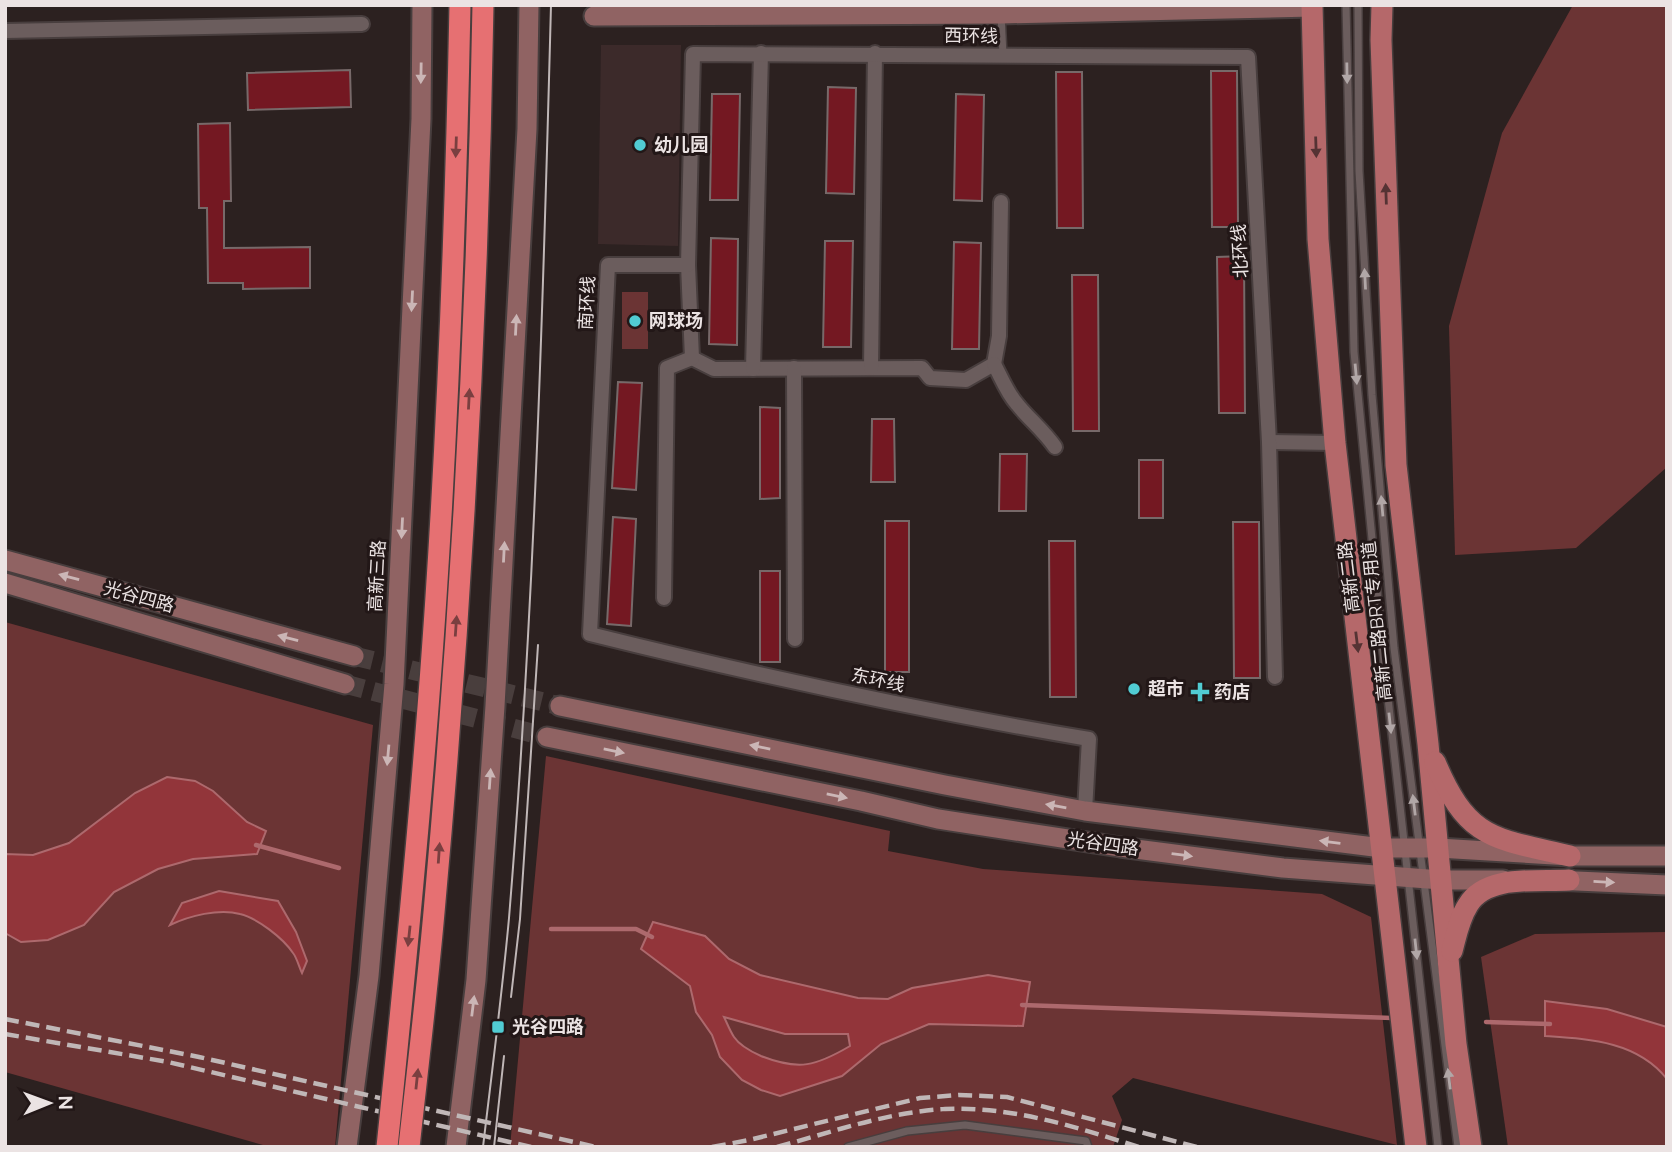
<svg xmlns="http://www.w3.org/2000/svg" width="1672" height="1152" font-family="Raleway,'Noto Sans SC',sans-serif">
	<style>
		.built { fill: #3c2a2a }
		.green { fill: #6b3434 }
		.water { fill: #92353a; stroke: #ad696d; stroke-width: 2; fill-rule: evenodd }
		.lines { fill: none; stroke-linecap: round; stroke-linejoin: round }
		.stream { stroke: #ad696d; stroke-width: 4.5 }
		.building { fill: #741822; stroke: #776969; stroke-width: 2 }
		.secondary-tunnel { stroke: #493e3d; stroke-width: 19; stroke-dasharray: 19 10; stroke-linecap: butt }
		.lane-casing { stroke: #483e3e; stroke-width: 10 }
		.street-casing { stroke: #483e3e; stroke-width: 18 }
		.secondary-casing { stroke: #483e3e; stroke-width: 23 }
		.primary-casing { stroke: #483e3e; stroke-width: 24 }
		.lane { stroke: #6b5d5d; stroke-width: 7 }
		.street { stroke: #6b5d5d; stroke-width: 14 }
		.secondary { stroke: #906363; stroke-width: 19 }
		.primary { stroke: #b5686a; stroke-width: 21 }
		.tram { stroke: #c0b7b7; stroke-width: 2 }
		.rail { stroke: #c0b7b7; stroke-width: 4.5; stroke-dasharray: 14 7; stroke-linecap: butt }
		.highway-bridge-casing { stroke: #483e3e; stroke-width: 24; stroke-linecap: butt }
		.highway-bridge { stroke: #e67072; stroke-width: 21 }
		.oneway { fill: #cbb6b6 }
		.oneway2 { fill: #b1a7a7 }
		.oneway3 { fill: #7a3f40 }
		.oneway4 { fill: #553334 }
		.poi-dot { fill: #51ccd3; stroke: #221717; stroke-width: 2.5 }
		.labels { text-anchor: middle; stroke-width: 6; stroke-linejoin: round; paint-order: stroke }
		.street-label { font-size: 18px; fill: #ebe3e3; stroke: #221717 }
		.poi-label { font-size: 18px; font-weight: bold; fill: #ebe3e3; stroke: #221717; text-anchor: start }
	</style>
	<rect width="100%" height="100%" fill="#2c2120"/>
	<!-- built -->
	<path class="built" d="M 601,45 L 681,45 L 678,246 L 598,244 Z"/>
	<!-- green -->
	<g class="green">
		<path d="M 1573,5 L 1667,5 L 1667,467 L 1576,548 L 1455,555 L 1449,326 L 1502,133 Z"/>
		<rect x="622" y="292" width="26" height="57"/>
		<path d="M 5,622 L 373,725 L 335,1147 L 270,1147 L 5,1072 Z"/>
		<path d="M 546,756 L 890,831 L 888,851 L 983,869 L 1322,894 L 1371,917 L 1397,1145 L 1133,1078 L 1112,1096 L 1122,1120 L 1113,1147 L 510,1147 Z"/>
		<path d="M 1667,932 L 1667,1147 L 1508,1147 L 1481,957 L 1535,934 Z"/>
	</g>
	<!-- water -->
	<g class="water">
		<path d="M 167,777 L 195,781 L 213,791 L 247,822 L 266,831 L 257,854 L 193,859 L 158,869 L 114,892 L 84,925 L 48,940 L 21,942 L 5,933 L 5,854 L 33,855 L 69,843 L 135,793 Z"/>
		<path d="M 219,891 L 278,901 L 296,932 L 307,961 L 302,973 C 299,967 297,958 293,953 C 283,938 257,918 240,914 C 219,908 189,916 170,925 L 182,903 Z"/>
		<path d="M 653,922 L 705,936 L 729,959 L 760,975 L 858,998 L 888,999 L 912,988 L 988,975 L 1030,982 L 1023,1026 L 929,1024 L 881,1044 L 842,1076 L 780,1096 L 761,1090 L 742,1080 L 720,1057 L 712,1035 L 696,1012 L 690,986 L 641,949 ZM 724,1017 L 785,1034 L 848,1034 L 850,1046 C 816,1066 799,1071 761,1056 C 752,1052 740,1046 734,1037 C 730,1031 727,1023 724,1017 Z"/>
		<path d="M 1545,1001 L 1607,1009 L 1667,1027 L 1667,1079 C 1637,1041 1589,1039 1545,1036 Z"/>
	</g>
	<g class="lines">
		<!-- stream -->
		<g class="stream">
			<path d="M 256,845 L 339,868"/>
			<path d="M 551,929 L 636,929 L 652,937"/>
			<path d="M 1022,1005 L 1392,1018"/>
			<path d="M 1486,1022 L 1550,1024"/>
		</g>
	</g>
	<!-- building -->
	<g class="building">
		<path d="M 350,70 L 351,107 L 248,110 L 247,73 Z"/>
		<path d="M 1211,71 L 1237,71 L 1238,227 L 1212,227 Z"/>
		<path d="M 1056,72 L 1082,72 L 1083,228 L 1057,228 Z"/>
		<path d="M 828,87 L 856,88 L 854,194 L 826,193 Z"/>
		<path d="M 712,94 L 740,94 L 738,200 L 710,200 Z"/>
		<path d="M 956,94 L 984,95 L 982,201 L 954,200 Z"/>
		<path d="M 230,123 L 231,201 L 224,201 L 224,248 L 310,247 L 310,288 L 243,289 L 243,283 L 208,283 L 207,208 L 199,208 L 198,124 Z"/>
		<path d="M 711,238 L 738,239 L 737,345 L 709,344 Z"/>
		<path d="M 825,241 L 853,241 L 851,347 L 823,347 Z"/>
		<path d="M 954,242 L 981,243 L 979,349 L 952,349 Z"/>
		<path d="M 1244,256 L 1245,413 L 1219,413 L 1217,257 Z"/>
		<path d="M 1072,275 L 1098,275 L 1099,431 L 1073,431 Z"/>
		<path d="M 618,382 L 642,383 L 636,490 L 612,488 Z"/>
		<path d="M 760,407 L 780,408 L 780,498 L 760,499 Z"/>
		<path d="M 872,419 L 894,419 L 895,482 L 871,482 Z"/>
		<path d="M 1000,454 L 1027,454 L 1026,511 L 999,511 Z"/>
		<rect x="1139" y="460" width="24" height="58"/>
		<path d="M 613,517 L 636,519 L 631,626 L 607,624 Z"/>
		<rect x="885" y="521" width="24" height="151"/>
		<path d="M 1233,522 L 1259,522 L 1260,678 L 1234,678 Z"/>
		<path d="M 1049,541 L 1075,541 L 1076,697 L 1050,697 Z"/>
		<rect x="760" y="571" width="20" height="91"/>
	</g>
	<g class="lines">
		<!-- secondary-tunnel -->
		<g class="secondary-tunnel">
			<path d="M 354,656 L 560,706"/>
			<path d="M 345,684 L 547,737"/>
		</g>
		<!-- lane casing -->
		<g class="lane-casing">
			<g id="lane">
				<path d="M 1346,5 L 1354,352 L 1383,653 L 1438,1147"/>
				<path d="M 1358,5 L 1359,171 L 1372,395 L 1394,648 L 1458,1147"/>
				<path d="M 1001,15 L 1003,55"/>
				<path d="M 848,1147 L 907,1131 L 965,1125 L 1086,1141 L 1088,1147"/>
			</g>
		</g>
		<!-- street casing -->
		<g class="street-casing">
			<g id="street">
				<path d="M 5,31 L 362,24"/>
				<path d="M 692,358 L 714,369 L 922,368 L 930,378 L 966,380 L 994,364 L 999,336 L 1001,202"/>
				<path d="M 994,364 C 1001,377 1007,393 1017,404 C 1029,419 1044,431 1055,447"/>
				<path d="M 794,368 L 795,639"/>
				<path d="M 871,368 L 875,53"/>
				<path d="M 753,369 L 761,53"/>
				<path d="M 1269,442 L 1335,443"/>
				<path d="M 664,598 L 667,368 L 692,358 L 688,265"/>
				<path d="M 1085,811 L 1089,739 C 922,711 755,675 590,634 L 608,265 L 688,265 L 693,54 L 1248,57 L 1269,442 L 1275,677"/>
			</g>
		</g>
		<!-- secondary casing -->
		<g class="secondary-casing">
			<g id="secondary">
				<path d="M 594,16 L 1001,14 L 1312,7"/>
				<path d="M 5,560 L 354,656"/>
				<path d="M 5,583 L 345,684"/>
				<path d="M 560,706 L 945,785 L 1085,811 L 1382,848 L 1438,848 L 1570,856 L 1667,856"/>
				<path d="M 547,737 L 861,801 L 938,819 L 1120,847 L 1283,868 L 1441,880 L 1503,880"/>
				<path d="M 1554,880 L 1667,885"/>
				<path d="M 347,1147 L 369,976 L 394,684 L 421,119 L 422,5"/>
				<path d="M 456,1147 L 476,980 L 495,706 L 527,129 L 529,5"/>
			</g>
		</g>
		<!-- primary casing -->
		<g class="primary-casing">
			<g id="primary">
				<path d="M 1312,5 L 1318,239 L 1335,443 L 1416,1147"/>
				<path d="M 1382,5 L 1381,40 L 1396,465 L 1428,744 L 1456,1044 L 1471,1147"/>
				<path d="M 1435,762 C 1468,841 1494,838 1570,856"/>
				<path d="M 1452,951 C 1456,936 1459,919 1468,905 C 1486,874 1538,882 1569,880"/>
			</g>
		</g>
		<!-- lane -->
		<use href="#lane" class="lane"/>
		<!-- street -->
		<use href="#street" class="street"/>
		<!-- secondary -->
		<use href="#secondary" class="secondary"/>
		<!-- primary -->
		<use href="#primary" class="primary"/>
		<!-- tram -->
		<g class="tram">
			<path d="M 511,997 L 520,919 L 538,645"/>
			<path d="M 483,1147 C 492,1071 502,995 509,918 C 534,614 543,310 551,5"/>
			<path d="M 494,1147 L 504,1056"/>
		</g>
		<!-- rail -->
		<g class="rail">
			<path d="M 5,1019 L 199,1057 L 596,1147"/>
			<path d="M 5,1034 L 168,1062 L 531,1147"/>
			<path d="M 712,1147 L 749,1140 L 920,1098 L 959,1095 L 1007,1097 L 1197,1147"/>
			<path d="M 777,1147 C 832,1132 888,1112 945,1109 C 1012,1106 1076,1127 1139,1147"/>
		</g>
		<!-- highway-bridge casing -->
		<g class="highway-bridge-casing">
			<g id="highway-bridge">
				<path d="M 387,1147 C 406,964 424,781 436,597 C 449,400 456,202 460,5"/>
				<path d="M 409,1147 C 418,1065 428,983 435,901 C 462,603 478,304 483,5"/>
			</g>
		</g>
		<!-- highway-bridge -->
		<use href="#highway-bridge" class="highway-bridge"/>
	</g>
	<!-- one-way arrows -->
	<defs><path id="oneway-solid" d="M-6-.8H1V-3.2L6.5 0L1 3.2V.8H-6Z" transform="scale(1.75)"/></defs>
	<g class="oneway">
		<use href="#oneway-solid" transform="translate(421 73) rotate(91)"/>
		<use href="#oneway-solid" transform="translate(412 301) rotate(93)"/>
		<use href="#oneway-solid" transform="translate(516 325) rotate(-87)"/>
		<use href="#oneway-solid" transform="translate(402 528) rotate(93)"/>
		<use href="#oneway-solid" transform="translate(504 552) rotate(-87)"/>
		<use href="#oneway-solid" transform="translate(69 577) rotate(-165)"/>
		<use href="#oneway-solid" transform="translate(288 638) rotate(-165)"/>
		<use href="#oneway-solid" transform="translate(760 747) rotate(-168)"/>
		<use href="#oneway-solid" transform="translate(614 751) rotate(11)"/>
		<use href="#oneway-solid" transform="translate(388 755) rotate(95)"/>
		<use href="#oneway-solid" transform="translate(490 779) rotate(-86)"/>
		<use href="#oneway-solid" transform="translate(837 796) rotate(11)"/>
		<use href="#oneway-solid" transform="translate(1056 806) rotate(-170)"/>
		<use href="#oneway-solid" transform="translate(1330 842) rotate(-173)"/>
		<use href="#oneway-solid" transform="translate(1182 855) rotate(7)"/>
		<use href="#oneway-solid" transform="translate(1604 882) rotate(3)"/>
		<use href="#oneway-solid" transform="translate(473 1006) rotate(-83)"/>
	</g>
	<g class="oneway2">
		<use href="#oneway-solid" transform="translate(1347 73) rotate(89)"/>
		<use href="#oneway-solid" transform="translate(1365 279) rotate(-93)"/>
		<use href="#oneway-solid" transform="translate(1356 374) rotate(85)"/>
		<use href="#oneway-solid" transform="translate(1382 506) rotate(-95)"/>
		<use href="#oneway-solid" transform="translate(1390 723) rotate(84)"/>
		<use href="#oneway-solid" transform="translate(1414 805) rotate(-97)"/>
		<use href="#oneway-solid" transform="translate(1416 949) rotate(84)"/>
		<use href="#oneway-solid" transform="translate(1449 1079) rotate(-97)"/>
	</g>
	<g class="oneway3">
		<use href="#oneway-solid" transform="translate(456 147) rotate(92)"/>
		<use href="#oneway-solid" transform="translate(469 399) rotate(-87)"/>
		<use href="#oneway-solid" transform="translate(456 626) rotate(-86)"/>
		<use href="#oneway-solid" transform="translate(439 853) rotate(-86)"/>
		<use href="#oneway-solid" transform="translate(409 936) rotate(96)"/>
		<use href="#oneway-solid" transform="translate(417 1079) rotate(-84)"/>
	</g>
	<g class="oneway4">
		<use href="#oneway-solid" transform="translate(1316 147) rotate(88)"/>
		<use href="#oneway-solid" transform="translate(1386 194) rotate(-92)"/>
		<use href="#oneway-solid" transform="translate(1357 642) rotate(83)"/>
	</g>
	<!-- markers -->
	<g class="poi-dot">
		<circle cx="640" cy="145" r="7"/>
		<circle cx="635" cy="321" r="7"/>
		<circle cx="1134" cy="689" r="7"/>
		<path d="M1196.5 681.5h7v7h7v7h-7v7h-7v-7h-7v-7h7z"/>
		<rect x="491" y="1020" width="14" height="14" rx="3.5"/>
	</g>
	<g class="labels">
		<!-- street labels -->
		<g class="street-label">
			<text transform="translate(971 36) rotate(1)" y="6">西环线</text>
			<text transform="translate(1240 251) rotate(-93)" y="6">北环线</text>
			<text transform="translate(587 303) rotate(-87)" y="6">南环线</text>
			<text transform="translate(377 576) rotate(-87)" y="6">高新三路</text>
			<text transform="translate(1349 577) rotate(-97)" y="6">高新二路</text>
			<text transform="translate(139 597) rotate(15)" y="6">光谷四路</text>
			<text transform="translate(1377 621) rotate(-96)" y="6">高新二路BRT专用道</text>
			<text transform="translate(878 680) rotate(12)" y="6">东环线</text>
			<text transform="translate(1103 844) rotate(8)" y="6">光谷四路</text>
		</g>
		<!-- poi labels -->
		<g class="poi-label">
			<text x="654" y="151">幼儿园</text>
			<text x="649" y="327">网球场</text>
			<text x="1148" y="695">超市</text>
			<text x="1214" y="698">药店</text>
			<text x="512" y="1033">光谷四路</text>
		</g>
	</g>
	<!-- border -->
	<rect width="1672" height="1152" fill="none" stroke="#ebe3e3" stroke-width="14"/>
	<!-- north arrow -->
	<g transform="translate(49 1103) rotate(89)" stroke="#221717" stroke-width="5" paint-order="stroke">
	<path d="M0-5L12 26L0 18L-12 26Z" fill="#ebe3e3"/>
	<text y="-10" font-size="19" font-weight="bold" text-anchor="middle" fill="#ebe3e3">N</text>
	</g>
</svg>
